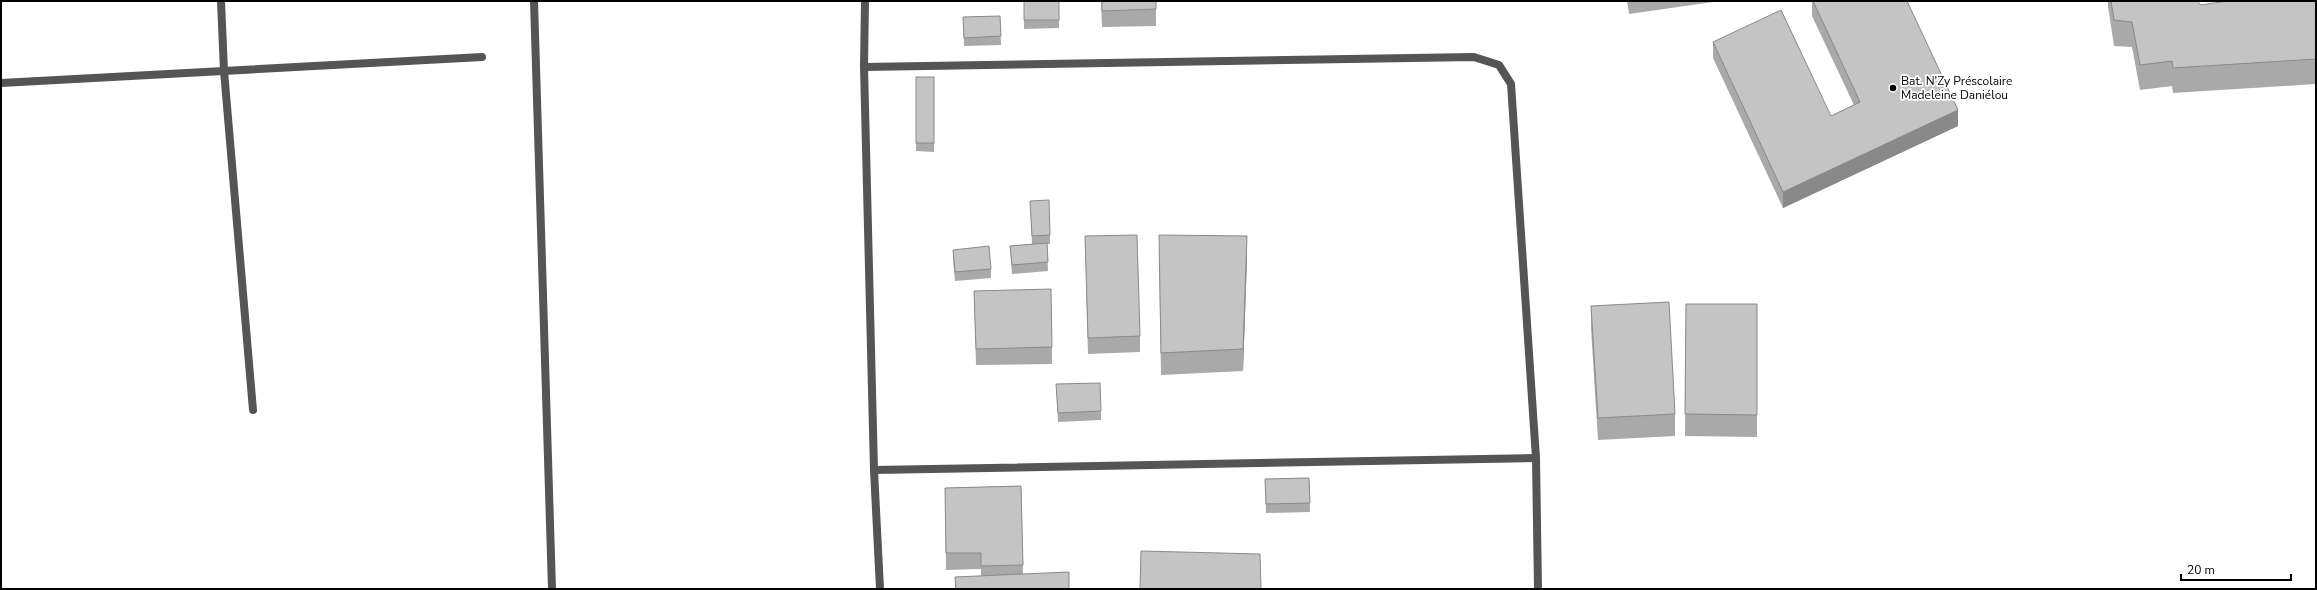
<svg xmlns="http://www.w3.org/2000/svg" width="2317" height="590" font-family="'Nunito Sans',sans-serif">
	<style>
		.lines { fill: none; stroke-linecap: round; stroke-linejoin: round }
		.service { stroke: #555; stroke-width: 8 }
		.minor { stroke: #555; stroke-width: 8 }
		.wall { fill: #a9a9a9 }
		.shaded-wall { fill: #898989 }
		.building { fill: #c4c4c4; stroke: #898989 }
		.poi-dot { fill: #000; stroke: #fff; stroke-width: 1.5 }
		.labels { text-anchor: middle; stroke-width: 3.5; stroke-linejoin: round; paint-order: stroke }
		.poi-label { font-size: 12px; fill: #000; stroke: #fff; text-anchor: start }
	</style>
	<rect width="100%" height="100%" fill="#fff"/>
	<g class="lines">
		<!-- service -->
		<g class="service">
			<path d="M 221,1 L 224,71 L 253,410"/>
			<path d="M 534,1 L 552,589"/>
			<path d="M 1,83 L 482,57"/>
		</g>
		<!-- minor -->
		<g class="minor">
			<path d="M 865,1 L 864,67 L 874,470 L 880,589"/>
			<path d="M 864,67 L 1474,57 L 1499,65 L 1511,84 L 1536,458 L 1538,589"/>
			<path d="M 874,470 L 1536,458"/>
		</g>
	</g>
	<!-- wall -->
	<g class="wall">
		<path d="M 1024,1 L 1059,1 L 1059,28 L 1024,29 Z"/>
		<path d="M 1101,1 L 1156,1 L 1156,26 L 1102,27 Z"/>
		<path d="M 1627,1 L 1720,1 L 1629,14 Z"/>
		<path d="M 1812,1 L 1907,1 L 1958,126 L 1783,208 L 1713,58 L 1713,42 L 1831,116 L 1854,105 L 1812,16 Z"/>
		<path d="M 2108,1 L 2197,1 L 2201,5 L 2316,1 L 2316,84 L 2173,93 L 2172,86 L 2140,90 L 2132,47 L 2114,46 L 2108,6 Z"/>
		<path d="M 1000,16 L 1001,45 L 964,46 L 963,17 Z"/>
		<path d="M 916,77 L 934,77 L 934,152 L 916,151 Z"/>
		<path d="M 1030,201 L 1050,235 L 1050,244 L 1047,244 L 1048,271 L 1012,274 L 1010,246 L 1032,244 Z"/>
		<path d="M 1085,236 L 1140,336 L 1140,352 L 1088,354 Z"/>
		<path d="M 953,250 L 991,269 L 991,278 L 955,281 L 953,258 Z"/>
		<path d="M 1159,257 L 1247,258 L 1243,371 L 1161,375 Z"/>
		<path d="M 974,291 L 1052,347 L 1052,364 L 976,365 Z"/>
		<path d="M 1686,304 L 1757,304 L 1757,437 L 1685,436 Z"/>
		<path d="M 1591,306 L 1675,414 L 1675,436 L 1598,440 L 1591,328 Z"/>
		<path d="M 1056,384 L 1101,411 L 1101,420 L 1058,422 Z"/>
		<path d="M 1309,478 L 1310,512 L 1266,513 L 1265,479 Z"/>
		<path d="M 1021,486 L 1023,574 L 1069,589 L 955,589 L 955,577 L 981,576 L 981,569 L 946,570 L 945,488 Z"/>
	</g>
	<!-- shaded-wall -->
	<g class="shaded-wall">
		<path d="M 1958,110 L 1958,126 L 1783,208 L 1783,192 Z"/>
		<path d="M 1247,236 L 1247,258 L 1243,371 L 1243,349 Z"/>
	</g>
	<!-- building -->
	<g class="building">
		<rect x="1024" y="1" width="35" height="19"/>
		<path d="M 1102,1 L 1156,1 L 1156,9 L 1102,11 Z"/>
		<path d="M 1813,1 L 1907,1 L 1958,110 L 1783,192 L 1713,42 L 1781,10 L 1831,116 L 1860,102 Z"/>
		<path d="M 2111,1 L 2197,1 L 2201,5 L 2227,1 L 2316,1 L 2316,59 L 2173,68 L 2172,61 L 2140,65 L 2132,22 L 2114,20 Z"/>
		<path d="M 1000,16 L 1001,36 L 964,38 L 963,17 Z"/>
		<rect x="916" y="77" width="18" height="66"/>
		<path d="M 1049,200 L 1050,235 L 1032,236 L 1030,201 Z"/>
		<path d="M 1137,235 L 1140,336 L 1088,338 L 1085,236 Z"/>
		<path d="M 1159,235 L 1247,236 L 1243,349 L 1161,353 Z"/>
		<path d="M 1047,243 L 1048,262 L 1012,265 L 1010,246 Z"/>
		<path d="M 989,246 L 991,269 L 955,272 L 953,250 Z"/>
		<path d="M 1051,289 L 1052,347 L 976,349 L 974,291 Z"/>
		<path d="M 1669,302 L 1675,414 L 1598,418 L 1591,306 Z"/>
		<path d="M 1686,304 L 1757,304 L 1757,415 L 1685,414 Z"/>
		<path d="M 1100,383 L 1101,411 L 1058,413 L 1056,384 Z"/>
		<path d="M 1309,478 L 1310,503 L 1266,504 L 1265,479 Z"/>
		<path d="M 1021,486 L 1023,565 L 981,566 L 981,553 L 946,553 L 945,488 Z"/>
		<path d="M 1141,551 L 1260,554 L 1261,589 L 1140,589 Z"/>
		<path d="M 1069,572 L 1069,589 L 956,589 L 955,577 Z"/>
	</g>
	<!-- markers -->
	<circle class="poi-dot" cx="1893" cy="88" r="4"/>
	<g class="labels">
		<!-- poi labels -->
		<g class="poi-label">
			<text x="1901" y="85">Bat. N'Zy Préscolaire<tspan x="1901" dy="14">Madeleine Daniélou</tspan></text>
		</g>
	</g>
	<!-- border -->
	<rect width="2317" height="590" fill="none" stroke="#000000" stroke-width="4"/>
	<!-- scale -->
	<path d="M2181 574v6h110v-6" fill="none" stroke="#000000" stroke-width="2"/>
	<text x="2187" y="574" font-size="12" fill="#000000" stroke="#ffffff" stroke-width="3" paint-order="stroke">20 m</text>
</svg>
